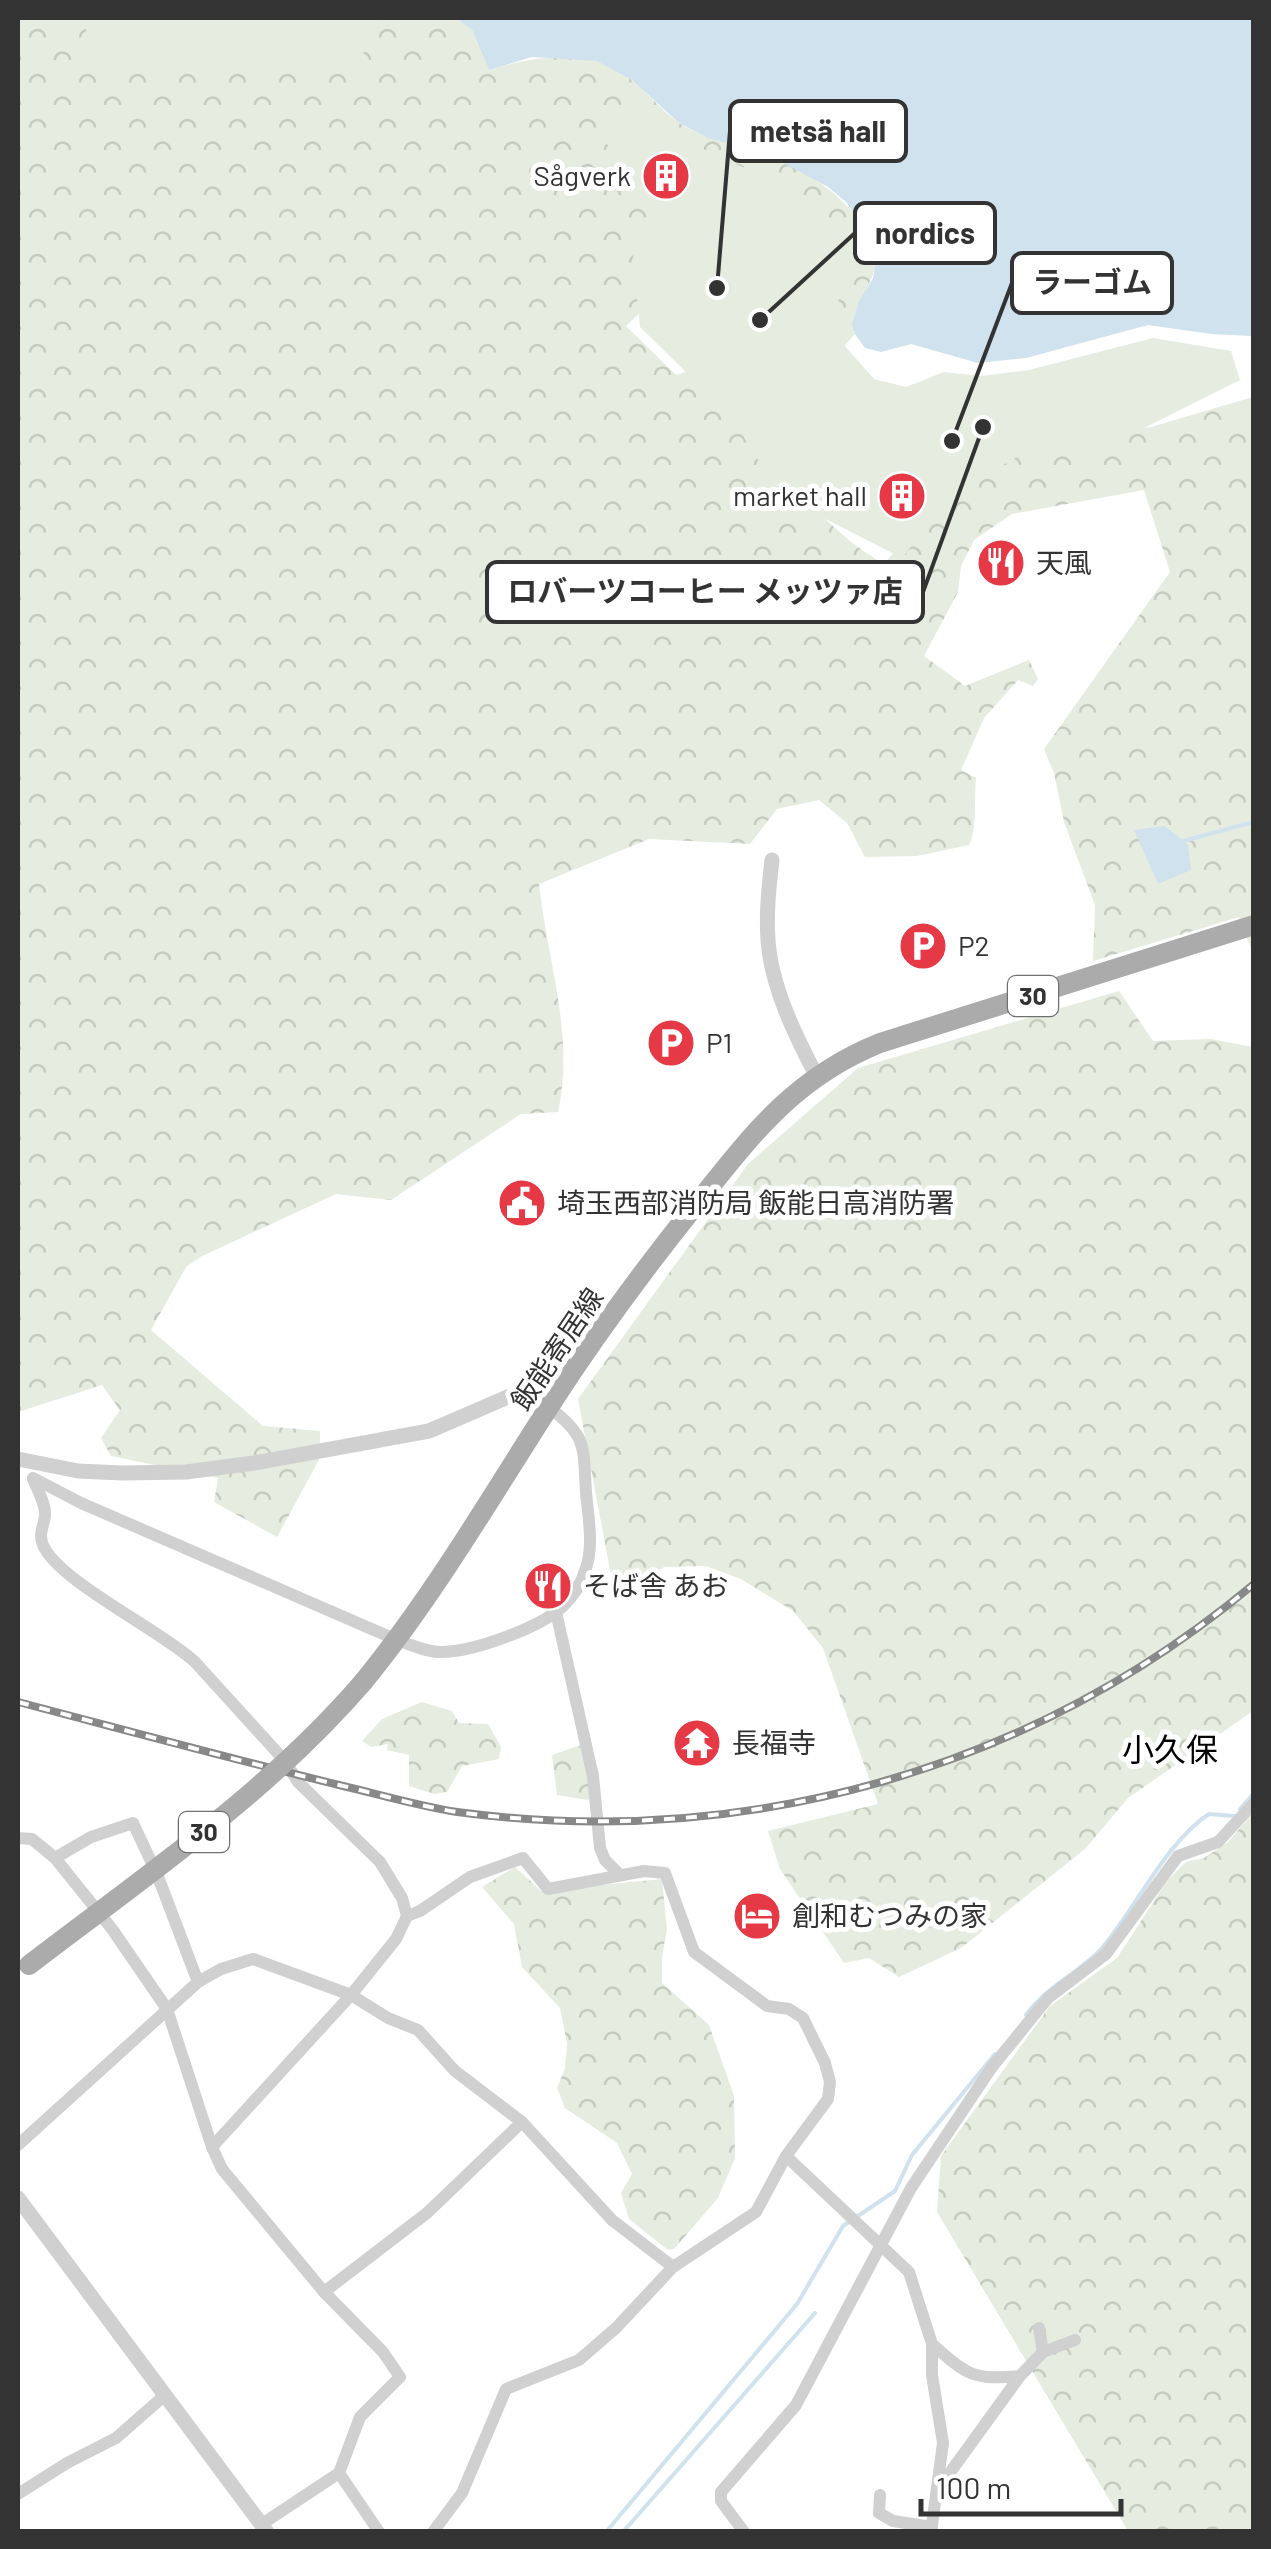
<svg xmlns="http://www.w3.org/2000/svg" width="1271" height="2549" font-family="Barlow,'Noto Sans JP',sans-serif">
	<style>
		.forest { fill: url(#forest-crowns) }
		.green { fill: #e6ecdf }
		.water { fill: #cfe2ee }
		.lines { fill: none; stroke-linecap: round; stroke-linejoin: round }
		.stream { stroke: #cfe2ee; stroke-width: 4 }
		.minor { stroke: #d0d0d0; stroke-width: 12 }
		.tertiary { stroke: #d0d0d0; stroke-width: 15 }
		.primary { stroke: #ababab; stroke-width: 20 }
		.rail-casing { stroke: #888; stroke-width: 8 }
		.rail { stroke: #fff; stroke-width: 4; stroke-dasharray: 11; stroke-linecap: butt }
		.primary-bridge { stroke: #ababab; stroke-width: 20 }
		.labels { text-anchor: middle; stroke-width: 10; stroke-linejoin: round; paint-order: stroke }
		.shield { fill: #fff; stroke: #707070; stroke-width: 2.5 }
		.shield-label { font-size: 25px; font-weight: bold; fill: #333 }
		.poi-label { font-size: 28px; fill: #333; stroke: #fff; text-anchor: start }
		.street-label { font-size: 28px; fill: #333; stroke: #fff }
		.quarter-label { font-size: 32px; fill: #000; stroke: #fff }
		.leader { fill: none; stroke: #333; stroke-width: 4 }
		.callout-dot { fill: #333; stroke: #fff; stroke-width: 4 }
		.callout { fill: #fff; stroke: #333; stroke-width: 4 }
		.callout-label { font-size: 30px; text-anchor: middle; font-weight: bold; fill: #333 }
	</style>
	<defs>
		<pattern id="forest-crowns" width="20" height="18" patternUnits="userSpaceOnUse" patternTransform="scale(2.5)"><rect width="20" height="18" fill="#e6ecdf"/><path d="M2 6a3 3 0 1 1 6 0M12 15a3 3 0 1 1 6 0" fill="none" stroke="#c6cbc0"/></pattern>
	</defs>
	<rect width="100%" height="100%" fill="#fff"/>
	<!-- forest -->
	<g class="forest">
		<path d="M 18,18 L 456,18 L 472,30 L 489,70 C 523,60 559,52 595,60 C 631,68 652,105 681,124 C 708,141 739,143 767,155 C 810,173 851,198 872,241 C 889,276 847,300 855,334 L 831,361 L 658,219 L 669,285 L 626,326 L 676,375 L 710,364 C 760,435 806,520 884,564 L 969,467 L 1077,436 L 1151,427 L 1253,397 L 1253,954 L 1239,917 L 1093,961 L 1095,905 L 1064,822 L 1054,773 L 1044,749 L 1170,572 L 1144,490 L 1012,514 L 974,540 L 961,566 L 958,592 L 924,656 L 965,686 L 1029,660 L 1038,679 L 1033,686 L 1018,680 L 984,718 L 961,770 L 976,778 C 974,796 977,832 969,845 L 917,856 L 865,857 L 847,823 L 819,800 L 777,809 L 750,844 L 649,839 L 539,884 C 547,960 575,1035 558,1112 L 521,1114 L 391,1200 L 336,1194 L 200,1257 L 186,1267 L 151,1330 L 263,1426 L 320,1431 L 320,1458 L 277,1537 L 214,1502 L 218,1478 L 111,1456 L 101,1438 L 120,1410 L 102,1385 L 18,1412 Z"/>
		<path d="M 1119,991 L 1153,1041 L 1211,1039 L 1253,1047 L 1253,1711 L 1128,1798 L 1085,1849 L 961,1948 L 899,1977 L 869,1958 L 844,1963 L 780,1869 L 768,1831 L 878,1804 L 823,1648 L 793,1611 L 741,1579 L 706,1566 L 664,1567 L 615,1597 L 578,1399 L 748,1164 L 858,1068 Z"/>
		<path d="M 422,1702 L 452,1711 L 459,1723 L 488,1724 L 501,1747 L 499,1759 L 462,1766 L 447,1792 L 434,1794 L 409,1786 L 409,1755 L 387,1750 L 388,1744 L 371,1747 L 362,1741 L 382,1719 Z"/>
		<path d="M 581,1745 L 592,1795 L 588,1800 L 557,1795 L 552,1755 Z"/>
		<path d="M 1253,1813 L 1253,2531 L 1128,2531 L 937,2212 L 941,2156 L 1050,2006 L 1117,1958 L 1167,1881 L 1186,1862 L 1204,1858 L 1228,1842 Z"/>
		<path d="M 515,1867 L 541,1891 L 662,1879 L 667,1929 L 662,1957 L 662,1983 L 709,2025 L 734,2096 L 735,2158 L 718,2198 L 674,2249 L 668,2250 L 629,2219 L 621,2193 L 632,2174 L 617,2143 L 565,2108 L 557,2088 L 565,2068 L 567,2043 L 560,2008 L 522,1967 L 514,1924 L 482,1887 Z"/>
	</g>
	<!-- green -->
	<g class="green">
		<path d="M 89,18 L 378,18 L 359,64 L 79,60 Z"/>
		<path d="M 628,105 L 717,157 L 782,182 L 860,246 L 828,327 L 874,379 L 906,387 L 944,372 L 981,376 L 1029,370 L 1153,338 L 1231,351 L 1240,380 L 1122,439 L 1019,456 L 955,492 L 902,558 L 781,496 L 730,415 L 640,327 L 633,254 L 653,223 L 632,174 L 601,137 Z"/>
	</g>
	<!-- water -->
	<g class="water">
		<path d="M 456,18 L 1253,18 L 1252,336 L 1211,334 L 1148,325 L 1026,358 L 978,363 L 911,344 L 881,352 L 865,348 L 855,334 L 852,324 L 859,301 L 873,278 L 877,255 L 857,218 L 846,202 L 828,187 L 767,154 L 708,138 L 679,123 L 632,80 L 597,61 L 532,57 L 489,70 L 472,30 Z"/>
		<path d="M 1165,826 L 1188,845 L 1191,870 L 1158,884 L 1134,830 Z"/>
	</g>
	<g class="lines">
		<!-- stream -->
		<g class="stream">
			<path d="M 1183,841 L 1254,822"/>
			<path d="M 1240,1809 L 1254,1793"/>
			<path d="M 1026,2015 C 1048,1985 1078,1974 1102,1948 C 1135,1909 1167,1841 1209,1814 L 1234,1816"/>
			<path d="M 606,2532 L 797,2304 L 843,2226 L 895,2191 L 912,2155 L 995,2054"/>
			<path d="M 623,2532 L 815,2313"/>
		</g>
		<!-- minor -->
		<g class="minor">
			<path d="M 33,1478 L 81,1503 L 397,1640 C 411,1645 426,1652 441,1652 C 473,1652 539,1628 562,1607 C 573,1597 582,1582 586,1568 C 594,1545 588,1516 586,1492 C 583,1446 588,1437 549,1407"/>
			<path d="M 33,1479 C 37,1489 46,1504 45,1515 C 44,1527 38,1533 43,1545 C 58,1581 162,1631 195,1662 L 285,1761 L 298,1782 L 380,1862 L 402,1898 L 407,1916 L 396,1939 L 351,1995 L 212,2147 L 222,2169 L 324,2292 L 383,2352 L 400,2377 L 360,2417 L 339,2473 L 262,2524"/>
			<path d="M 556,1612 L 593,1776 L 600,1848 L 605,1860 L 620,1875"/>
			<path d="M 18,1838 L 32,1839 L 55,1858 L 112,1929 L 167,2009 L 212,2147"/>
			<path d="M 55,1858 L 91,1837 L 133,1823 L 157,1874 L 198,1982"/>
			<path d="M 407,1916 L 420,1911 L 470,1877 L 523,1858 L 548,1889 L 644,1871 L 665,1873 L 694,1952 L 767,2006 L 789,2009 L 803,2018 L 825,2063 L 830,2082 L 828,2099 L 786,2156 L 756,2212 L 673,2267 L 616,2328 L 579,2360 L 506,2389 L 462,2493 L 433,2532"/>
			<path d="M 18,2145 L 198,1982 L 221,1969 L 253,1959 L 351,1995 L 388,2018 L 418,2030 L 455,2071 L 522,2122 L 612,2220 L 673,2267"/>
			<path d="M 786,2156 L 909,2272 L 932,2344 L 932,2375 L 943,2443 L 931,2532"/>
			<path d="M 324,2292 L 427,2213 L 522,2122"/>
			<path d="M 1039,2328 L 1043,2352"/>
			<path d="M 932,2344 C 968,2376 973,2380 1020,2376"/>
			<path d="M 339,2473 L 379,2532"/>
			<path d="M 941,2485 L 1020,2376 L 1043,2352 L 1075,2340"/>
			<path d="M 18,2494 L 67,2463 L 116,2438 L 164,2396"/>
			<path d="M 880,2495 L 879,2513 L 893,2521 L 932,2527"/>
			<path d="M 744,2532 L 721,2501 L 721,2492 L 796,2405 L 911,2188 L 992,2067 L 1048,1998 L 1106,1954 L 1178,1856 L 1218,1842 L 1254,1803"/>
		</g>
		<!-- tertiary -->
		<g class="tertiary">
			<path d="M 772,860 C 769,886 766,913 768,940 C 771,986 795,1035 816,1075"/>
			<path d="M 18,1459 L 78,1471 L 122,1473 L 186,1472 L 254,1463 L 429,1431 L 517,1393 L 526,1393 L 549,1407"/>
			<path d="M 18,2198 L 267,2532"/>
		</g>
		<!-- primary -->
		<path class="primary" d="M 364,1681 C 433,1596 488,1502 547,1410 C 592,1340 642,1272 694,1207 C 751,1136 793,1078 880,1043 L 1254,925"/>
		<!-- rail casing -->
		<g class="rail-casing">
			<path id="rail" d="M 18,1702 C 125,1730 232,1759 339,1785 C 378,1794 418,1806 457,1812 C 746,1850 1030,1771 1254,1584"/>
		</g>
		<!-- rail -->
		<use href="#rail" class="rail"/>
		<!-- primary-bridge -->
		<path class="primary-bridge" d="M 29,1965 C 145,1876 268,1793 364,1681"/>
	</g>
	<!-- icons -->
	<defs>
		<g id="building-disc" transform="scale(2.5)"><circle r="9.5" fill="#e63946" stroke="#fff"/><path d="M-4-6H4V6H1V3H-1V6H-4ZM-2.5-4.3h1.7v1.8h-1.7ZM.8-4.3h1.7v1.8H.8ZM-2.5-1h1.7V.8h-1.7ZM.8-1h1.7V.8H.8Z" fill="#fff"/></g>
		<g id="restaurant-disc" transform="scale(2.5)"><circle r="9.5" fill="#e63946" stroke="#fff"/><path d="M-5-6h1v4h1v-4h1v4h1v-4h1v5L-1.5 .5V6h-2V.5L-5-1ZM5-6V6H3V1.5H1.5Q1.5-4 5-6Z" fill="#fff"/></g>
		<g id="parking-disc" transform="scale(2.5)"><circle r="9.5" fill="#e63946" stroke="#fff"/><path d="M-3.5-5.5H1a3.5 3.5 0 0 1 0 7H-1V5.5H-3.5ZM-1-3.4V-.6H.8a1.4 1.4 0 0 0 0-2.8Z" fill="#fff"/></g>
		<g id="civic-disc" transform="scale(2.5)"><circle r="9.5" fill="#e63946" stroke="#fff"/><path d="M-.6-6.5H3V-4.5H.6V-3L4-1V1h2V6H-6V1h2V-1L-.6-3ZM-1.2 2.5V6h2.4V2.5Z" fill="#fff"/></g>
		<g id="temple-disc" transform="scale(2.5)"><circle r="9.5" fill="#e63946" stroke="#fff"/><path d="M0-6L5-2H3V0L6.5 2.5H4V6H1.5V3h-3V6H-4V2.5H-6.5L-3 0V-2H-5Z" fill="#fff"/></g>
		<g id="hotel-disc" transform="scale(2.5)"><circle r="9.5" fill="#e63946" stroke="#fff"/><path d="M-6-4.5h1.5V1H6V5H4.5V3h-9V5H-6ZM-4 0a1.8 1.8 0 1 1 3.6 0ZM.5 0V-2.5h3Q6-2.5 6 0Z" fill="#fff"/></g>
	</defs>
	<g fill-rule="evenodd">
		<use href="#building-disc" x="666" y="176"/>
		<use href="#building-disc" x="902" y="496"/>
		<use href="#restaurant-disc" x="1001" y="563"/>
		<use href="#parking-disc" x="923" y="946"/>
		<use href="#parking-disc" x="671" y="1043"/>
		<use href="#civic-disc" x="522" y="1203"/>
		<use href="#restaurant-disc" x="548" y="1586"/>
		<use href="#temple-disc" x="697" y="1743"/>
		<use href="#hotel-disc" x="757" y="1916"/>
	</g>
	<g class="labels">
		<!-- shield labels -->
		<g class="shield">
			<rect x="1008" y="976" width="50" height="40" rx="8"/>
			<rect x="179" y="1812" width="50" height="40" rx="8"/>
		</g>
		<g class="shield-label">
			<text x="1033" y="1005">30</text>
			<text x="204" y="1841">30</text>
		</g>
		<!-- poi labels -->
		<g class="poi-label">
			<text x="631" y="186" text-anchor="end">Sågverk</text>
			<text x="867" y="506" text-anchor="end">market hall</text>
			<text x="1036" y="573">天風</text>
			<text x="958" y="956">P2</text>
			<text x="706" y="1053">P1</text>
			<text x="557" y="1213">埼玉西部消防局 飯能日高消防署</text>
			<text x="583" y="1596">そば舎 あお</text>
			<text x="732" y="1753">長福寺</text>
			<text x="792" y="1926">創和むつみの家</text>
		</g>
		<!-- street labels -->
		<g class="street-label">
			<text transform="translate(557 1349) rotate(-56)" y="10">飯能寄居線</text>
		</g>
		<!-- quarter labels -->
		<g class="quarter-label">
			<text x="1170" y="1761">小久保</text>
		</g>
	</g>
	<!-- callouts -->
	<path class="leader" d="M717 288L730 131M760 320L855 233M952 441L1012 283M983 427L923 592"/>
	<g class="callout-dot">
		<circle cx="717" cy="288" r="10"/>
		<circle cx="760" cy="320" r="10"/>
		<circle cx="952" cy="441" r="10"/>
		<circle cx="983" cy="427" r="10"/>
	</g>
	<g class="callout">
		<rect x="730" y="101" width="176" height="60" rx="10"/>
		<rect x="855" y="203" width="140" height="60" rx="10"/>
		<rect x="1012" y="253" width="160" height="60" rx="10"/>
		<rect x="487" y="562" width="436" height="60" rx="10"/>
	</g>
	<g class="callout-label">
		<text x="818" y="142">metsä hall</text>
		<text x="925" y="244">nordics</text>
		<text x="1092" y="293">ラーゴム</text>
		<text x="705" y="602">ロバーツコーヒー メッツァ店</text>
	</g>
	<!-- border -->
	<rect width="1271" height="2549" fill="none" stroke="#333333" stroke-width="40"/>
	<!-- scale -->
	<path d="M921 2499v15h200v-15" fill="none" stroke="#333333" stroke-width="5"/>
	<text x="936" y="2499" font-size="30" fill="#333333" stroke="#ffffff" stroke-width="8" paint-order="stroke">100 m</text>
</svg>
